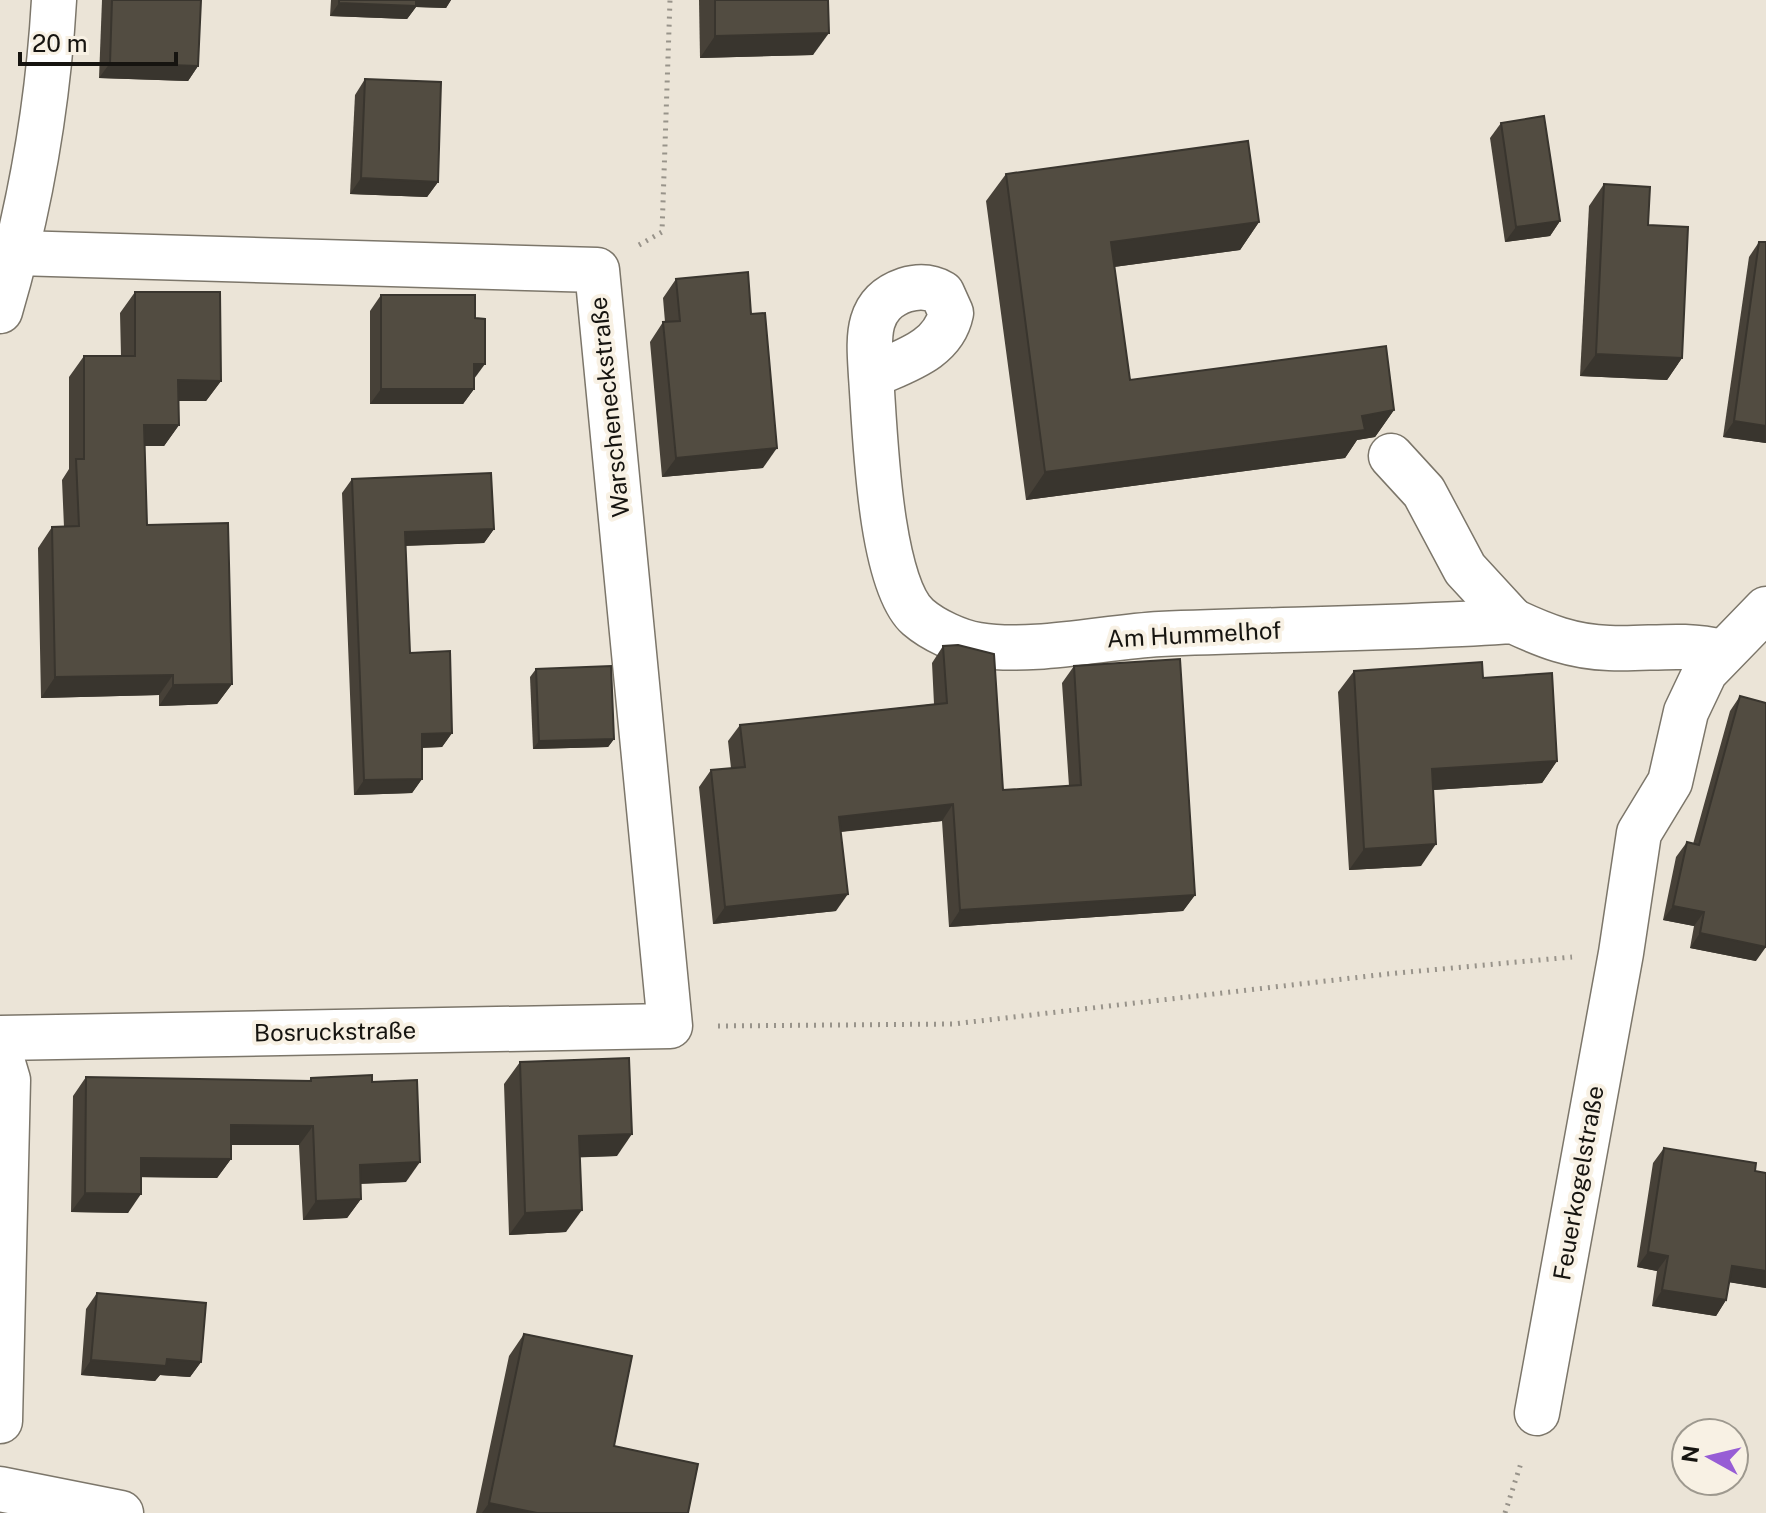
<svg xmlns="http://www.w3.org/2000/svg" width="1766" height="1513" font-family="'Public Sans',sans-serif">
	<style>
		.lines { fill: none; stroke-linecap: round; stroke-linejoin: round }
		.minor-casing { stroke: #7c766a; stroke-width: 47 }
		.path { stroke: #98938a; stroke-width: 5; stroke-dasharray: 2 6; stroke-linecap: butt }
		.minor { stroke: #fff; stroke-width: 44 }
		.wall { fill: #474138 }
		.shaded-wall { fill: #39352e }
		.building { fill: #524c41; stroke: #39352e; stroke-width: 2 }
		.labels { text-anchor: middle; stroke-width: 8; stroke-linejoin: round; paint-order: stroke }
		.street-label { font-size: 24px; fill: #161410; stroke: #f8f1e4 }
	</style>
	<rect width="100%" height="100%" fill="#ebe4d7"/>
	<g class="lines">
		<!-- minor casing -->
		<g class="minor-casing">
			<g id="minor">
				<path d="M 0,311 C 30,209 48,106 54,0"/>
				<path d="M 871,376 C 869,340 864,304 905,290 C 918,286 930,286 942,293 L 951,313 C 943,351 903,361 871,376 C 875,429 879,583 918,617 C 933,630 959,642 978,645 C 1032,654 1105,637 1160,634 C 1278,629 1396,629 1513,621 C 1545,636 1573,647 1609,648 C 1647,650 1683,642 1721,652"/>
				<path d="M 1391,456 L 1424,492 L 1465,569 L 1513,621"/>
				<path d="M 0,1038 L 670,1026 L 597,270 L 17,253"/>
				<path d="M 0,1053 L 8,1080 L 0,1421"/>
				<path d="M 1537,1413 L 1621,953 L 1639,833 L 1670,782 L 1686,712 L 1705,672 L 1766,609"/>
				<path d="M 0,1489 L 121,1513"/>
			</g>
		</g>
		<!-- path -->
		<g class="path">
			<path d="M 639,245 L 662,232 L 670,0"/>
			<path d="M 718,1026 L 953,1024 L 1387,974 L 1572,957"/>
			<path d="M 1505,1513 L 1522,1460"/>
		</g>
		<!-- minor -->
		<use href="#minor" class="minor"/>
	</g>
	<!-- wall -->
	<g class="wall">
		<path d="M 102,0 L 201,0 L 198,66 L 188,81 L 99,78 Z"/>
		<path d="M 331,0 L 451,0 L 446,8 L 416,7 L 407,19 L 330,16 Z"/>
		<path d="M 699,0 L 828,0 L 813,55 L 700,58 Z"/>
		<path d="M 365,79 L 438,182 L 427,197 L 350,194 L 355,95 Z"/>
		<path d="M 1501,123 L 1560,221 L 1550,236 L 1505,242 L 1490,138 Z"/>
		<path d="M 1006,174 L 1259,222 L 1240,250 L 1114,267 L 1130,380 L 1394,410 L 1375,437 L 1357,440 L 1345,458 L 1026,500 L 986,201 Z"/>
		<path d="M 1604,184 L 1648,225 L 1682,358 L 1667,380 L 1580,376 L 1589,206 Z"/>
		<path d="M 1759,242 L 1766,242 L 1766,443 L 1723,437 L 1749,257 Z"/>
		<path d="M 676,279 L 763,468 L 662,477 L 650,342 L 663,322 L 665,322 L 663,298 Z"/>
		<path d="M 135,292 L 221,381 L 206,401 L 178,401 L 179,425 L 164,446 L 144,446 L 147,525 L 232,684 L 217,704 L 159,706 L 159,695 L 41,698 L 38,548 L 52,527 L 64,527 L 62,480 L 69,469 L 69,377 L 84,356 L 121,356 L 120,313 Z"/>
		<path d="M 381,295 L 474,378 L 474,389 L 463,404 L 370,404 L 370,311 Z"/>
		<path d="M 352,479 L 494,529 L 484,543 L 405,546 L 410,653 L 452,733 L 442,747 L 422,748 L 422,779 L 412,793 L 354,795 L 342,493 Z"/>
		<path d="M 943,646 L 1003,790 L 1069,786 L 1062,683 L 1074,666 L 1195,895 L 1183,911 L 949,927 L 942,821 L 841,832 L 836,911 L 713,924 L 699,787 L 711,770 L 731,768 L 728,741 L 740,725 L 934,704 L 932,663 Z"/>
		<path d="M 536,669 L 614,739 L 608,747 L 533,749 L 530,677 Z"/>
		<path d="M 1354,671 L 1557,761 L 1542,783 L 1433,790 L 1421,866 L 1349,870 L 1338,692 Z"/>
		<path d="M 1740,696 L 1756,961 L 1690,948 L 1694,926 L 1663,920 L 1676,857 L 1687,842 L 1693,844 L 1730,711 Z"/>
		<path d="M 520,1062 L 617,1156 L 580,1157 L 566,1232 L 509,1235 L 504,1084 Z"/>
		<path d="M 86,1077 L 309,1081 L 311,1078 L 372,1082 L 406,1182 L 360,1184 L 361,1199 L 347,1218 L 303,1220 L 299,1145 L 231,1145 L 231,1159 L 217,1178 L 141,1177 L 128,1213 L 71,1212 L 73,1096 Z"/>
		<path d="M 1664,1148 L 1755,1171 L 1766,1288 L 1729,1282 L 1726,1300 L 1716,1316 L 1652,1306 L 1657,1271 L 1637,1267 L 1653,1163 Z"/>
		<path d="M 97,1293 L 201,1362 L 190,1377 L 160,1375 L 155,1381 L 81,1375 L 86,1309 Z"/>
		<path d="M 524,1334 L 614,1446 L 688,1513 L 476,1513 L 509,1356 Z"/>
	</g>
	<!-- shaded-wall -->
	<g class="shaded-wall">
		<path d="M 411,0 L 451,0 L 446,8 L 416,7 L 407,19 L 330,16 L 339,3 Z"/>
		<path d="M 829,33 L 813,55 L 700,58 L 715,36 Z"/>
		<path d="M 110,63 L 198,66 L 188,81 L 99,78 Z"/>
		<path d="M 361,178 L 438,182 L 427,197 L 350,194 Z"/>
		<path d="M 1560,221 L 1550,236 L 1505,242 L 1516,227 Z"/>
		<path d="M 1259,222 L 1240,250 L 1091,270 L 1111,242 Z"/>
		<path d="M 1596,354 L 1682,358 L 1667,380 L 1580,376 Z"/>
		<path d="M 474,364 L 485,364 L 474,379 Z"/>
		<path d="M 178,380 L 221,381 L 206,401 L 164,401 Z"/>
		<path d="M 381,389 L 474,389 L 463,404 L 370,404 Z"/>
		<path d="M 1394,410 L 1375,437 L 1357,440 L 1345,458 L 1026,500 L 1045,472 Z"/>
		<path d="M 1734,421 L 1766,426 L 1766,443 L 1723,437 Z"/>
		<path d="M 144,425 L 179,425 L 164,446 L 129,446 Z"/>
		<path d="M 777,448 L 763,468 L 662,477 L 676,458 Z"/>
		<path d="M 494,529 L 484,543 L 395,546 L 405,532 Z"/>
		<path d="M 173,675 L 159,695 L 41,698 L 55,677 Z"/>
		<path d="M 232,684 L 217,704 L 159,706 L 173,685 Z"/>
		<path d="M 452,733 L 442,747 L 412,748 L 422,734 Z"/>
		<path d="M 614,739 L 608,747 L 533,749 L 539,741 Z"/>
		<path d="M 1557,761 L 1542,783 L 1417,791 L 1432,769 Z"/>
		<path d="M 422,779 L 412,793 L 354,795 L 364,780 Z"/>
		<path d="M 953,804 L 942,821 L 828,833 L 839,817 Z"/>
		<path d="M 1436,844 L 1421,866 L 1349,870 L 1364,849 Z"/>
		<path d="M 848,894 L 836,911 L 713,924 L 725,907 Z"/>
		<path d="M 1195,895 L 1183,911 L 949,927 L 960,910 Z"/>
		<path d="M 1673,906 L 1704,912 L 1694,926 L 1663,920 Z"/>
		<path d="M 1700,933 L 1766,947 L 1756,961 L 1690,948 Z"/>
		<path d="M 231,1125 L 313,1126 L 299,1145 L 217,1145 Z"/>
		<path d="M 632,1134 L 617,1156 L 564,1158 L 579,1136 Z"/>
		<path d="M 141,1158 L 231,1159 L 217,1178 L 128,1177 Z"/>
		<path d="M 420,1162 L 406,1182 L 346,1184 L 360,1165 Z"/>
		<path d="M 85,1193 L 141,1194 L 128,1213 L 71,1212 Z"/>
		<path d="M 361,1199 L 347,1218 L 303,1220 L 316,1201 Z"/>
		<path d="M 582,1210 L 566,1232 L 509,1235 L 525,1213 Z"/>
		<path d="M 1648,1252 L 1668,1256 L 1657,1271 L 1637,1267 Z"/>
		<path d="M 1732,1266 L 1766,1271 L 1766,1288 L 1721,1281 Z"/>
		<path d="M 1662,1290 L 1726,1300 L 1716,1316 L 1652,1306 Z"/>
		<path d="M 167,1359 L 201,1362 L 190,1377 L 160,1375 L 155,1381 L 81,1375 L 91,1360 Z"/>
		<path d="M 489,1503 L 537,1513 L 482,1513 Z"/>
	</g>
	<!-- building -->
	<g class="building">
		<path d="M 112,0 L 201,0 L 198,66 L 110,63 Z"/>
		<path d="M 339,0 L 416,0 L 416,6 L 339,3 Z"/>
		<path d="M 715,0 L 828,0 L 829,33 L 715,36 Z"/>
		<path d="M 365,79 L 441,82 L 438,182 L 361,178 Z"/>
		<path d="M 1544,116 L 1560,221 L 1516,227 L 1501,123 Z"/>
		<path d="M 1248,141 L 1259,222 L 1111,242 L 1130,380 L 1386,346 L 1394,410 L 1362,416 L 1365,430 L 1045,472 L 1006,174 Z"/>
		<path d="M 1604,184 L 1650,187 L 1648,225 L 1688,227 L 1682,358 L 1596,354 Z"/>
		<path d="M 1759,242 L 1766,242 L 1766,426 L 1734,421 Z"/>
		<path d="M 748,272 L 751,314 L 765,313 L 777,448 L 676,458 L 663,322 L 680,321 L 676,279 Z"/>
		<path d="M 135,292 L 220,292 L 221,381 L 178,380 L 179,425 L 144,425 L 147,525 L 228,523 L 232,684 L 173,685 L 173,675 L 55,677 L 52,527 L 79,526 L 76,459 L 84,459 L 84,356 L 135,356 Z"/>
		<path d="M 381,295 L 475,295 L 475,318 L 485,319 L 485,364 L 474,364 L 474,389 L 381,389 Z"/>
		<path d="M 491,473 L 494,529 L 405,532 L 410,653 L 450,651 L 452,733 L 422,734 L 422,779 L 364,780 L 352,479 Z"/>
		<path d="M 958,645 L 994,654 L 1003,790 L 1081,785 L 1074,666 L 1180,659 L 1195,895 L 960,910 L 953,804 L 839,817 L 848,894 L 725,907 L 711,770 L 745,767 L 740,725 L 947,703 L 943,646 Z"/>
		<path d="M 1482,662 L 1483,678 L 1552,673 L 1557,761 L 1432,769 L 1436,844 L 1364,849 L 1354,671 Z"/>
		<path d="M 611,666 L 614,739 L 539,741 L 536,669 Z"/>
		<path d="M 1740,696 L 1766,703 L 1766,947 L 1700,933 L 1704,912 L 1673,906 L 1687,842 L 1699,845 Z"/>
		<path d="M 629,1058 L 632,1134 L 579,1136 L 582,1210 L 525,1213 L 520,1062 Z"/>
		<path d="M 372,1075 L 372,1082 L 417,1080 L 420,1162 L 360,1165 L 361,1199 L 316,1201 L 313,1126 L 231,1125 L 231,1159 L 141,1158 L 141,1194 L 85,1193 L 86,1077 L 311,1081 L 311,1078 Z"/>
		<path d="M 1664,1148 L 1756,1163 L 1755,1171 L 1766,1173 L 1766,1271 L 1732,1266 L 1726,1300 L 1662,1290 L 1668,1256 L 1648,1252 Z"/>
		<path d="M 97,1293 L 206,1303 L 201,1362 L 167,1359 L 166,1366 L 91,1360 Z"/>
		<path d="M 524,1334 L 632,1356 L 614,1446 L 698,1464 L 688,1513 L 537,1513 L 489,1503 Z"/>
	</g>
	<g class="labels">
		<!-- street labels -->
		<g class="street-label">
			<text transform="translate(610 407) rotate(-96)" y="8">Warscheneckstraße</text>
			<text transform="translate(1194 635) rotate(-3)" y="8">Am Hummelhof</text>
			<text transform="translate(335 1032) rotate(-1)" y="8">Bosruckstraße</text>
			<text transform="translate(1579 1183) rotate(-80)" y="8">Feuerkogelstraße</text>
		</g>
	</g>
	<!-- north arrow -->
	<g transform="translate(1710 1457) rotate(278)"><circle r="38" fill="#f8f1e4" stroke="#9e998f" stroke-width="2"/>
	<path d="M0-6L14 30L0 20L-14 30Z" fill="#975dd5"/>
	<text y="-12" font-size="22" font-weight="bold" text-anchor="middle" fill="#161410">N</text>
	</g>
	<!-- scale -->
	<path d="M20 52v12h156v-12" fill="none" stroke="#161410" stroke-width="4"/>
	<text x="32" y="52" font-size="24" fill="#161410" stroke="#f8f1e4" stroke-width="6" paint-order="stroke">20 m</text>
</svg>
